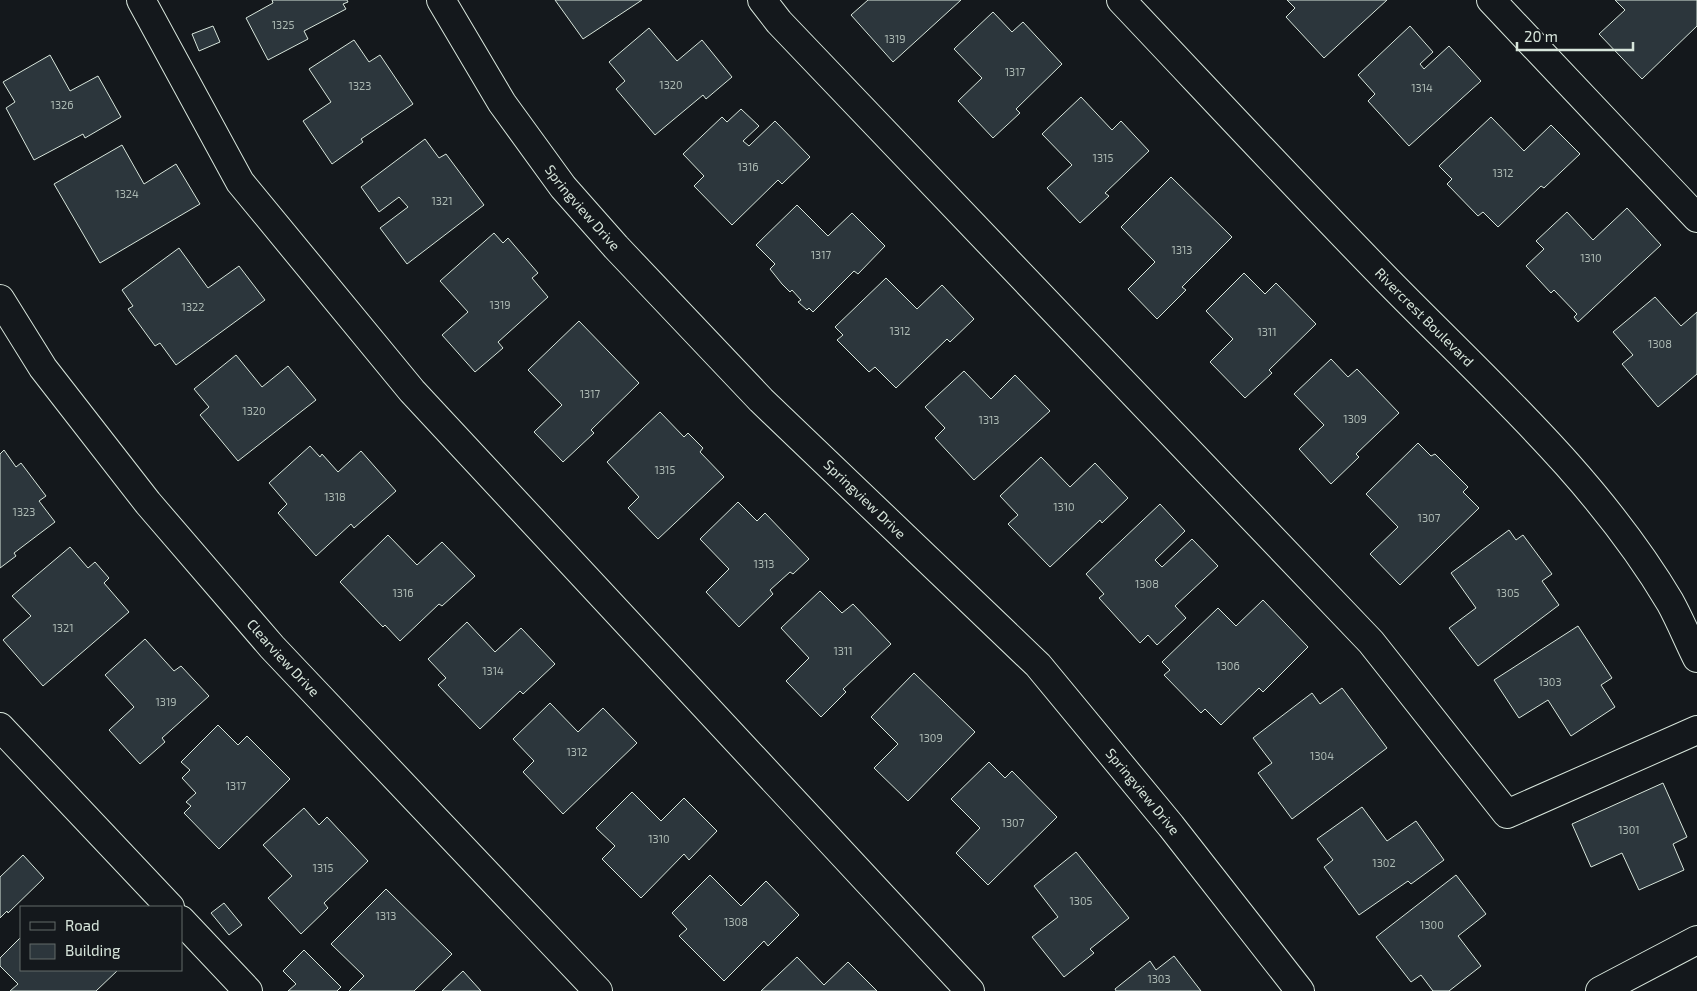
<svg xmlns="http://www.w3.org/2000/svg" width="1697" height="991" font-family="'Exo 2',sans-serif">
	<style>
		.building { fill: #2c363c; stroke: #d8e6dc }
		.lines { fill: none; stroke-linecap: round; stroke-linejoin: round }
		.minor-casing { stroke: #d8e6dc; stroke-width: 30 }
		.major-casing { stroke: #d8e6dc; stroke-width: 30 }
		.minor { stroke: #14181c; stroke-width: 28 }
		.major { stroke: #14181c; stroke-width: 28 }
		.labels { text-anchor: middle; stroke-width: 4; stroke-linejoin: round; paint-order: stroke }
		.number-label { font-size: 11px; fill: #adbab4 }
		.street-label { font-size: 14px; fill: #d8e6dc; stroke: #14181c }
	</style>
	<rect width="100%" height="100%" fill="#14181c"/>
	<!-- building -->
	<g class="building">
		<path d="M 272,0 L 347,0 L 348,2 L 343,4 L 346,9 L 304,31 L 308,39 L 268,60 L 246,18 L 273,3 Z"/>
		<path d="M 555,0 L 642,0 L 583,39 Z"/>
		<path d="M 868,0 L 961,0 L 893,62 L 851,15 Z"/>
		<path d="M 1287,0 L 1387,0 L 1324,58 L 1286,17 L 1295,8 Z"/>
		<path d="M 1615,0 L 1697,0 L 1697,26 L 1642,79 L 1599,34 L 1625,10 Z"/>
		<path d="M 993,12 L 1012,32 L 1023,22 L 1062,64 L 1016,109 L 1020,113 L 993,138 L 958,101 L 982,78 L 954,49 Z"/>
		<path d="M 213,26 L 220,42 L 199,51 L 192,34 Z"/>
		<path d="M 1410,26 L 1433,52 L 1420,64 L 1424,69 L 1449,46 L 1481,81 L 1409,146 L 1368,101 L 1375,94 L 1358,75 Z"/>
		<path d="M 649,28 L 677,61 L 702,40 L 732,77 L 706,99 L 703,95 L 655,135 L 616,89 L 625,81 L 609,62 Z"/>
		<path d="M 354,40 L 369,62 L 380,55 L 413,104 L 361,139 L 363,142 L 332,164 L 303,121 L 331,102 L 309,69 Z"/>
		<path d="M 50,55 L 70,91 L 98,76 L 121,117 L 85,138 L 83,134 L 34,160 L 6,108 L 15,102 L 3,82 Z"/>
		<path d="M 1081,97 L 1112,130 L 1121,121 L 1149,151 L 1105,193 L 1109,196 L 1080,223 L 1047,188 L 1072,165 L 1042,134 Z"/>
		<path d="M 741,109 L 759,126 L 743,141 L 749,146 L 775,121 L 810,157 L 782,184 L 778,180 L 732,225 L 694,186 L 704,176 L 683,154 L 722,117 L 727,122 Z"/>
		<path d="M 1491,117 L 1524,151 L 1551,125 L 1580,154 L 1544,188 L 1541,186 L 1498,227 L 1483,212 L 1478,216 L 1447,184 L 1452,179 L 1439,166 Z"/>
		<path d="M 425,139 L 439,158 L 446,154 L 484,205 L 407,264 L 380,228 L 408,207 L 399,197 L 379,212 L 361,187 Z"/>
		<path d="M 122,145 L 144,184 L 176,164 L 200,204 L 100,263 L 54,184 Z"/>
		<path d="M 1171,177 L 1232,237 L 1182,287 L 1186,290 L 1157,319 L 1128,289 L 1155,262 L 1121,227 Z"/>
		<path d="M 797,205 L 828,236 L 852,213 L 885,246 L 858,274 L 854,271 L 813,312 L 809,308 L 807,310 L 798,302 L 801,300 L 792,290 L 790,292 L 782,284 L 770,269 L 775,264 L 756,245 Z"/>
		<path d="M 1627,208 L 1661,245 L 1578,322 L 1574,317 L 1577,314 L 1554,290 L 1551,293 L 1526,266 L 1544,249 L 1536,241 L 1567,212 L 1593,240 Z"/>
		<path d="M 494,233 L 503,243 L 508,238 L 538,273 L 532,278 L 548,297 L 498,342 L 503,348 L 475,372 L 442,335 L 468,312 L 440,281 Z"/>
		<path d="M 179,248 L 208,288 L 239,266 L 265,300 L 176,365 L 160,343 L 155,346 L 128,309 L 133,306 L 122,290 Z"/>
		<path d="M 1244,273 L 1265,294 L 1276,283 L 1316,324 L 1269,370 L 1272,373 L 1245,398 L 1210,362 L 1233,339 L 1206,311 Z"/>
		<path d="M 886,278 L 917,309 L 942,285 L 974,319 L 950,342 L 947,339 L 896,388 L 875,367 L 869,372 L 837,340 L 843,335 L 835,327 Z"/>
		<path d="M 1655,297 L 1681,326 L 1697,312 L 1697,374 L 1658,407 L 1622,364 L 1633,355 L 1613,332 Z"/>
		<path d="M 579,321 L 639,383 L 591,430 L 594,433 L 563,462 L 534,432 L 562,405 L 528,370 Z"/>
		<path d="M 236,355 L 262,387 L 288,366 L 316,400 L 238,461 L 200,415 L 209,407 L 194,389 Z"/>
		<path d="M 1331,359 L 1348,377 L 1357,369 L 1399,413 L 1356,454 L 1359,457 L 1331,484 L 1299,449 L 1324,425 L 1294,394 Z"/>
		<path d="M 964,371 L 991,399 L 1015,375 L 1050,411 L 974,480 L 935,438 L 945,428 L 925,407 Z"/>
		<path d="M 660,412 L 684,437 L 688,433 L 703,448 L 700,452 L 724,477 L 658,539 L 628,508 L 639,497 L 607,462 Z"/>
		<path d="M 1418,443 L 1431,456 L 1435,454 L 1468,487 L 1463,492 L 1479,508 L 1400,585 L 1370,554 L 1398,527 L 1366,494 Z"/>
		<path d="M 310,446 L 320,457 L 322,454 L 338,472 L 361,451 L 396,491 L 354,528 L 351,524 L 316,556 L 278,513 L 287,504 L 269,483 Z"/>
		<path d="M 4,450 L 16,467 L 21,463 L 46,496 L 39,501 L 55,522 L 14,553 L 16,556 L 0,568 L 0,454 Z"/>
		<path d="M 1041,457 L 1070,487 L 1095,463 L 1128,498 L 1102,523 L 1100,520 L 1050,567 L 1008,524 L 1018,515 L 1000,496 Z"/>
		<path d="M 738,502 L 757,521 L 765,513 L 809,559 L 793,574 L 790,572 L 770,590 L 773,594 L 739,627 L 706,592 L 729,569 L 700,539 Z"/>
		<path d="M 1160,504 L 1185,531 L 1155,560 L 1162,567 L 1192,539 L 1218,566 L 1175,606 L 1186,618 L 1157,645 L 1148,635 L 1140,643 L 1099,598 L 1104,594 L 1086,574 Z"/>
		<path d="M 1509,530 L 1516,540 L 1523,535 L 1552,574 L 1542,581 L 1559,605 L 1478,666 L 1449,628 L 1476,608 L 1451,573 Z"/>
		<path d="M 388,535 L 417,565 L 442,542 L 475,576 L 442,606 L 439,604 L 400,641 L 385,625 L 383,627 L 340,582 Z"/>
		<path d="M 70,547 L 88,568 L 95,562 L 109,578 L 104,583 L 129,612 L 43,686 L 3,640 L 31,616 L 12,596 Z"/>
		<path d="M 820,591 L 842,613 L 853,604 L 891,644 L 843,689 L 846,692 L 821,717 L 786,681 L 809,658 L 781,628 Z"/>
		<path d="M 1263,600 L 1308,647 L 1263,692 L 1259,688 L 1221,725 L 1205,709 L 1201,713 L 1164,675 L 1170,670 L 1162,662 L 1218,608 L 1236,626 Z"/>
		<path d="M 467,622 L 495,652 L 521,628 L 555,664 L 523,694 L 520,691 L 480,729 L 438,685 L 446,678 L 428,659 Z"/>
		<path d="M 1578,626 L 1612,678 L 1601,685 L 1615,707 L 1571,736 L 1548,700 L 1519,718 L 1494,680 Z"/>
		<path d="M 145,639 L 174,671 L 181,666 L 209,696 L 162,738 L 165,742 L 140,764 L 109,730 L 134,707 L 105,675 Z"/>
		<path d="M 914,673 L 975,732 L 908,801 L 874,768 L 898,744 L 871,717 Z"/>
		<path d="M 1342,688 L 1387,748 L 1292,819 L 1258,773 L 1272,763 L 1253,738 L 1312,693 L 1320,704 Z"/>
		<path d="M 550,703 L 578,732 L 603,708 L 637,743 L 563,814 L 523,772 L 534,761 L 513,739 Z"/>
		<path d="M 218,725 L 238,745 L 247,736 L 290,779 L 219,849 L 184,813 L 191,806 L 186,802 L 196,793 L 182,778 L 190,770 L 181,762 Z"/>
		<path d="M 989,762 L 1005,778 L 1012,771 L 1057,817 L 988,885 L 956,853 L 980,828 L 951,799 Z"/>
		<path d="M 1663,783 L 1687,837 L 1673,844 L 1684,870 L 1639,890 L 1622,853 L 1591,867 L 1572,824 Z"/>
		<path d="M 632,792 L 661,821 L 684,798 L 717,831 L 689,860 L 684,854 L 641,898 L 602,859 L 615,846 L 596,828 Z"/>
		<path d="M 1362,807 L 1387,841 L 1416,821 L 1444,860 L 1411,884 L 1408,881 L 1359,915 L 1324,867 L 1333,860 L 1317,839 Z"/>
		<path d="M 304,808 L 319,825 L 327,817 L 368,861 L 324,903 L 328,908 L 301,934 L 268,898 L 292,876 L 263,845 Z"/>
		<path d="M 1076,852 L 1129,918 L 1090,949 L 1094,953 L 1064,977 L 1032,937 L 1058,917 L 1034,886 Z"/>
		<path d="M 23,855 L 44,878 L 8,913 L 7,911 L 0,918 L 0,877 Z"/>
		<path d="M 710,875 L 741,906 L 766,881 L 799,915 L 768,946 L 764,941 L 724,981 L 679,936 L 687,929 L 672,913 Z"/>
		<path d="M 1456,875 L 1486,914 L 1458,936 L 1481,966 L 1449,991 L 1433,991 L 1421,975 L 1411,982 L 1376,937 Z"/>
		<path d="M 386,889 L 452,954 L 414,991 L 349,991 L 364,976 L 331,944 Z"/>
		<path d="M 224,903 L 242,925 L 229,935 L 211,913 Z"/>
		<path d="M 21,937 L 21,970 L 118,970 L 96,991 L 10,991 L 18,984 L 0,966 L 0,958 Z"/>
		<path d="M 304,950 L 341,987 L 337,991 L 288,991 L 296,984 L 283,971 Z"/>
		<path d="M 1174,956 L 1201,991 L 1116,991 L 1115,989 L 1150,961 L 1156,970 Z"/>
		<path d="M 797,957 L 824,985 L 848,962 L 877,991 L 761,991 Z"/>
		<path d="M 463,971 L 481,991 L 442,991 Z"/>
	</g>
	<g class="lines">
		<!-- minor casing -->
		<g class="minor-casing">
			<g id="minor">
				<path d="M 141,0 L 240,182 L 412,391 L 970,991"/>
				<path id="s1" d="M 441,0 L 502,103 L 563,187 L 616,247 L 761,400 L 1038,665 L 1171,826 L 1300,991"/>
				<path d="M 762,0 L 779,22 L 1371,642 L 1507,814 L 1697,730"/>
				<path id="s2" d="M 1121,0 C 1210,94 1298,189 1389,282 C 1488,383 1597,479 1670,602 C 1680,620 1688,640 1697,658"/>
				<path d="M 1491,0 L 1697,218"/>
				<path id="s3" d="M 0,299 L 43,368 L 148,503 L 272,647 L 598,991"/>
				<path d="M 0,727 L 170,907"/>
				<path d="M 181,920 L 248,991"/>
			</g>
		</g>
		<!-- major casing -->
		<g class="major-casing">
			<path id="major" d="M 1600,991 L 1697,940"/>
		</g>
		<!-- minor -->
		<use href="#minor" class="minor"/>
		<!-- major -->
		<use href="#major" class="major"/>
	</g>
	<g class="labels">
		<!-- number labels -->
		<g class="number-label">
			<text x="283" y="29">1325</text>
			<text x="895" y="43">1319</text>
			<text x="1015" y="76">1317</text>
			<text x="671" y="89">1320</text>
			<text x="360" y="90">1323</text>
			<text x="1422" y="92">1314</text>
			<text x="62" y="109">1326</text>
			<text x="1103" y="162">1315</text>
			<text x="748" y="171">1316</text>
			<text x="1503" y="177">1312</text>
			<text x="127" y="198">1324</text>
			<text x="442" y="205">1321</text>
			<text x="1182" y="254">1313</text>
			<text x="821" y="259">1317</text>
			<text x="1591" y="262">1310</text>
			<text x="500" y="309">1319</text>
			<text x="193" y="311">1322</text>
			<text x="900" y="335">1312</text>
			<text x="1267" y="336">1311</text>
			<text x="1660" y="348">1308</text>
			<text x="590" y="398">1317</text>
			<text x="254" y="415">1320</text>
			<text x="1355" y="423">1309</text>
			<text x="989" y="424">1313</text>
			<text x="665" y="474">1315</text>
			<text x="335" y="501">1318</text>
			<text x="1064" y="511">1310</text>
			<text x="24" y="516">1323</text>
			<text x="1429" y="522">1307</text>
			<text x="764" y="568">1313</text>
			<text x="1147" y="588">1308</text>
			<text x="403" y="597">1316</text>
			<text x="1508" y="597">1305</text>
			<text x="63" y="632">1321</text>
			<text x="843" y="655">1311</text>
			<text x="1228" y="670">1306</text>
			<text x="493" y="675">1314</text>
			<text x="1550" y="686">1303</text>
			<text x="166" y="706">1319</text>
			<text x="931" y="742">1309</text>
			<text x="577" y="756">1312</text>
			<text x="1322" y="760">1304</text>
			<text x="236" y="790">1317</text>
			<text x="1013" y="827">1307</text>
			<text x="1629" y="834">1301</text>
			<text x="659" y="843">1310</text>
			<text x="1384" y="867">1302</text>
			<text x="323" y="872">1315</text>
			<text x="1081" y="905">1305</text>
			<text x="386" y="920">1313</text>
			<text x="736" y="926">1308</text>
			<text x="1432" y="929">1300</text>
			<text x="1159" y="983">1303</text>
		</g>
		<!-- street labels -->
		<g class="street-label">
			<text dy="5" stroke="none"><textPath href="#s1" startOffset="252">Springview Drive</textPath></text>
			<text dy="5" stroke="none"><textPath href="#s2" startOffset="439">Rivercrest Boulevard</textPath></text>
			<text dy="5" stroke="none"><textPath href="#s1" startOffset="658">Springview Drive</textPath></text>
			<text dy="5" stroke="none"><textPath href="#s3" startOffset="458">Clearview Drive</textPath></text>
			<text dy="5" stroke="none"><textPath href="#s1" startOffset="1062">Springview Drive</textPath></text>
		</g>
	</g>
	<!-- legend -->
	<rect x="20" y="906" width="162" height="65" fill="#14181c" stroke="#626a69"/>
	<rect x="30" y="922" width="25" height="8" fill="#14181c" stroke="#626a69"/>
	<text x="65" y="931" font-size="15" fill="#d8e6dc">Road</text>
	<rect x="30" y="944" width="25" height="15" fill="#2c363c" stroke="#626a69"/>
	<text x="65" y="956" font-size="15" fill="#d8e6dc">Building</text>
	<!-- scale -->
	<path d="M1517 42v8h116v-8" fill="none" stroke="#d8e6dc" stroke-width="2.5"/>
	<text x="1524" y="42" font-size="15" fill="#d8e6dc" stroke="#14181c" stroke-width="4" paint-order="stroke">20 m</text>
</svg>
